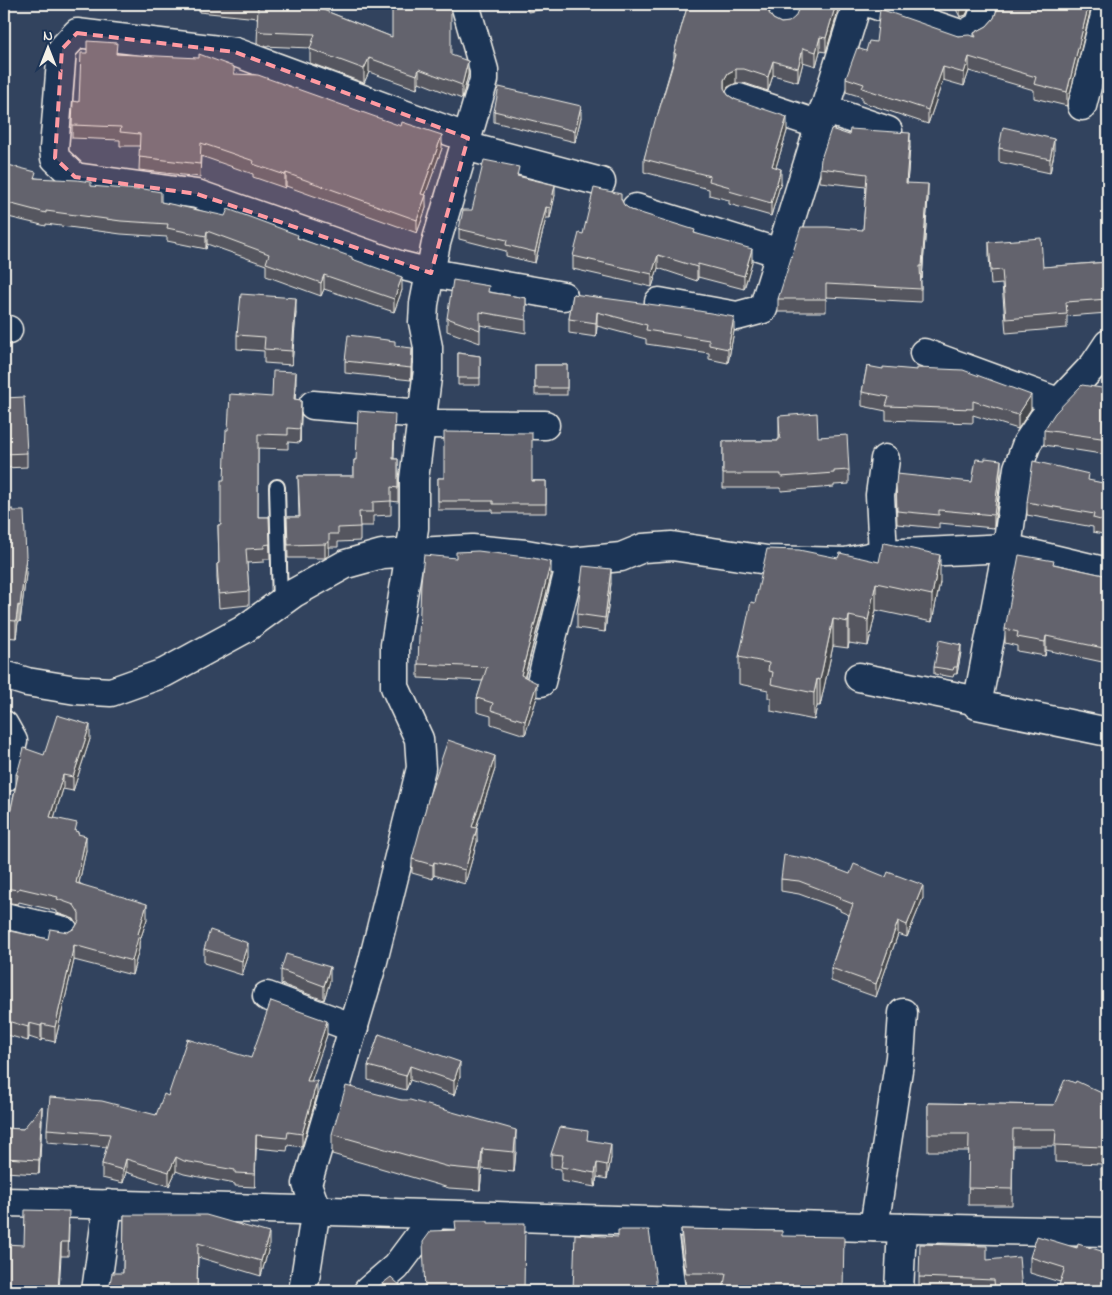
<svg xmlns="http://www.w3.org/2000/svg" width="1112" height="1295" font-family="'Indie Flower',sans-serif">
	<style>
		.lines { fill: none; stroke-linecap: round; stroke-linejoin: round }
		.service-casing { stroke: #f4f1e8; stroke-width: 18 }
		.minor-casing { stroke: #f4f1e8; stroke-width: 31 }
		.tertiary-casing { stroke: #f4f1e8; stroke-width: 31 }
		.service { stroke: #1d3557; stroke-width: 14 }
		.minor { stroke: #1d3557; stroke-width: 28 }
		.tertiary { stroke: #1d3557; stroke-width: 28 }
		.wall { fill: #55565e; stroke: #f4f1e8 }
		.shaded-wall { fill: #45464c; stroke: #f4f1e8 }
		.building { fill: #63646d; stroke: #f4f1e8 }
		.marked { fill: #ff9aa2; fill-opacity: 0.2; stroke: #ff9aa2; stroke-width: 4; stroke-dasharray: 10 6; stroke-linejoin: round }
	</style>
	<rect width="100%" height="100%" fill="#32435e"/>
	<filter id="ink" filterUnits="userSpaceOnUse"><feTurbulence type="fractalNoise" baseFrequency=".02" numOctaves="2"/><feDisplacementMap in="SourceGraphic" scale="10" xChannelSelector="R" yChannelSelector="G"/><feConvolveMatrix kernelMatrix="1 2 1 2 8 2 1 2 1" color-interpolation-filters="sRGB"/></filter>
	<g filter="url(#ink)">
		<g class="lines">
			<!-- service casing -->
			<g class="service-casing">
				<path id="service" d="M 277,487 L 280,604"/>
			</g>
			<!-- minor casing -->
			<g class="minor-casing">
				<g id="minor">
					<path d="M 873,4 L 963,35 L 979,26 L 987,4"/>
					<path d="M 783,21 L 786,4"/>
					<path d="M 739,98 L 820,125"/>
					<path d="M 1082,106 L 1108,4"/>
					<path d="M 824,109 L 888,131"/>
					<path d="M 468,138 L 235,52 L 77,33 L 62,49 L 54,149 L 55,158 L 75,177 L 197,194 L 399,265 L 431,273 L 563,296"/>
					<path d="M 465,146 L 601,182"/>
					<path d="M 636,208 L 780,253"/>
					<path d="M 659,302 L 737,316 L 763,309 L 857,4"/>
					<path d="M 4,330 L 8,330"/>
					<path d="M 1108,344 L 1094,365 L 1043,419 L 1027,443 L 1018,468 L 1007,548 L 977,705 L 1108,732"/>
					<path d="M 924,353 L 1058,402"/>
					<path d="M 313,405 L 422,414"/>
					<path d="M 421,424 L 545,425"/>
					<path d="M 883,554 L 880,495 L 885,459"/>
					<path d="M 4,675 L 27,682 L 76,690 L 111,692 L 164,673 L 243,630 L 294,593 L 346,564 L 382,554 L 472,549 L 526,554 L 571,562 L 621,557 L 643,548 L 672,546 L 767,560 L 846,562 L 883,554 L 1007,548 L 1108,572"/>
					<path d="M 859,677 L 978,701"/>
					<path d="M 541,682 L 571,562"/>
					<path d="M 4,725 L 13,741 L 4,778"/>
					<path d="M 4,917 L 64,931"/>
					<path d="M 267,996 L 354,1028"/>
					<path d="M 662,1221 L 671,1291"/>
					<path d="M 874,1227 L 900,1057 L 903,1013"/>
					<path d="M 96,1291 L 108,1204"/>
					<path d="M 303,1291 L 316,1209 L 307,1184 L 372,965 L 421,768 L 419,739 L 395,687 L 395,645 L 414,528 L 414,479 L 428,370 L 428,347 L 423,322 L 424,304 L 436,243 L 484,80 L 484,70 L 465,4"/>
					<path d="M 368,1291 L 396,1267 L 435,1215"/>
					<path d="M 899,1291 L 902,1228"/>
				</g>
			</g>
			<!-- tertiary casing -->
			<g class="tertiary-casing">
				<path id="tertiary" d="M 4,1202 C 372,1210 740,1227 1108,1232"/>
			</g>
			<!-- service -->
			<use href="#service" class="service"/>
			<!-- minor -->
			<use href="#minor" class="minor"/>
			<!-- tertiary -->
			<use href="#tertiary" class="tertiary"/>
		</g>
		<!-- wall -->
		<g class="wall">
			<path d="M 161,4 L 308,4 L 392,37 L 451,55 L 468,75 L 462,99 L 419,82 L 417,89 L 369,72 L 364,83 L 310,63 L 310,48 L 263,46 L 257,43 L 258,18 L 199,12 L 199,6 Z"/>
			<path d="M 527,4 L 557,4 L 557,7 L 528,12 Z"/>
			<path d="M 688,4 L 770,4 L 769,13 L 773,19 L 781,23 L 836,18 L 826,52 L 820,51 L 816,66 L 803,62 L 798,82 L 773,75 L 768,91 L 744,83 L 736,83 L 728,87 L 726,91 L 728,95 L 787,131 L 776,167 L 781,182 L 771,216 L 729,204 L 729,200 L 709,195 L 709,189 L 644,172 L 644,159 L 657,117 L 674,58 L 674,53 Z"/>
			<path d="M 949,4 L 971,4 L 966,15 L 960,17 L 954,5 Z"/>
			<path d="M 999,4 L 1092,4 L 1067,106 L 1034,98 L 1034,90 L 969,71 L 964,86 L 943,80 L 928,124 L 862,102 L 862,97 L 846,92 L 846,78 L 866,51 L 876,42 L 958,36 L 974,37 L 974,33 L 987,26 L 994,18 Z"/>
			<path d="M 87,53 L 117,54 L 234,74 L 442,148 L 425,195 L 426,208 L 417,233 L 286,186 L 285,188 L 253,177 L 253,174 L 201,156 L 200,177 L 139,170 L 140,146 L 120,146 L 120,140 L 72,138 L 72,125 L 79,102 Z"/>
			<path d="M 494,111 L 581,117 L 575,142 L 494,122 Z"/>
			<path d="M 849,135 L 910,147 L 907,183 L 928,198 L 922,279 L 921,279 L 921,302 L 826,297 L 826,312 L 778,312 L 778,299 L 863,230 L 866,187 L 820,182 L 820,168 Z"/>
			<path d="M 999,148 L 1054,153 L 1050,173 L 999,162 Z"/>
			<path d="M 4,164 L 36,178 L 91,186 L 161,202 L 298,238 L 352,259 L 402,290 L 394,312 L 324,289 L 321,296 L 266,276 L 266,265 L 207,244 L 206,249 L 167,241 L 167,237 L 121,234 L 46,224 L 46,226 L 4,216 Z"/>
			<path d="M 519,177 L 555,195 L 550,218 L 546,218 L 535,263 L 506,256 L 506,251 L 459,239 L 459,229 L 472,210 Z"/>
			<path d="M 621,199 L 624,205 L 631,210 L 695,233 L 752,262 L 744,289 L 698,277 L 697,281 L 658,268 L 652,287 L 573,269 L 573,256 L 583,234 Z"/>
			<path d="M 989,242 L 1043,267 L 1108,262 L 1108,313 L 1067,316 L 1067,328 L 1006,333 L 1002,284 L 991,285 L 989,256 Z"/>
			<path d="M 489,292 L 526,298 L 526,333 L 480,325 L 480,343 L 447,331 L 447,318 Z"/>
			<path d="M 573,294 L 734,331 L 728,363 L 709,359 L 709,353 L 646,344 L 646,339 L 597,326 L 596,337 L 569,333 L 569,319 Z"/>
			<path d="M 296,312 L 292,365 L 264,363 L 264,351 L 237,349 L 237,335 Z"/>
			<path d="M 395,346 L 412,361 L 411,380 L 345,373 L 345,361 Z"/>
			<path d="M 458,353 L 480,356 L 480,385 L 458,385 Z"/>
			<rect x="535" y="365" width="32" height="30"/>
			<path d="M 867,366 L 1031,409 L 1018,429 L 973,415 L 973,423 L 886,420 L 886,411 L 862,406 L 862,392 Z"/>
			<path d="M 296,386 L 295,399 L 301,415 L 300,443 L 288,442 L 288,449 L 258,448 L 258,517 L 269,517 L 270,559 L 264,559 L 264,562 L 247,563 L 249,591 L 249,605 L 219,608 L 217,578 L 217,564 L 219,563 L 218,525 L 221,525 L 228,430 Z"/>
			<path d="M 1108,389 L 1108,455 L 1044,445 L 1044,430 Z"/>
			<path d="M 4,398 L 27,453 L 27,467 L 4,468 Z"/>
			<path d="M 779,416 L 818,437 L 849,470 L 849,484 L 834,485 L 834,487 L 781,491 L 781,488 L 723,488 L 723,441 L 778,441 L 779,439 Z"/>
			<path d="M 395,427 L 394,459 L 398,459 L 398,502 L 391,501 L 391,515 L 373,516 L 373,526 L 360,526 L 360,541 L 338,542 L 338,547 L 329,547 L 329,555 L 325,558 L 288,558 L 287,517 L 299,517 L 298,476 L 354,476 L 354,460 L 356,460 Z"/>
			<path d="M 1001,473 L 994,528 L 939,523 L 939,528 L 897,524 L 896,483 L 972,482 Z"/>
			<path d="M 438,478 L 546,481 L 546,513 L 493,513 L 493,510 L 438,510 Z"/>
			<path d="M 1089,481 L 1108,484 L 1108,535 L 1093,532 L 1093,527 L 1027,515 L 1027,502 Z"/>
			<path d="M 4,510 L 26,574 L 20,622 L 18,622 L 16,638 L 4,637 Z"/>
			<path d="M 838,558 L 940,582 L 932,622 L 876,610 L 868,646 L 849,643 L 848,648 L 833,646 L 820,706 L 817,706 L 814,720 L 771,711 L 771,698 L 768,698 L 768,690 L 739,684 L 739,657 L 755,603 Z"/>
			<path d="M 1054,564 L 1108,576 L 1108,667 L 1107,666 L 1107,663 L 1046,650 L 1045,656 L 1017,651 L 1017,646 L 1005,643 L 1005,629 Z"/>
			<path d="M 551,576 L 525,677 L 537,697 L 525,735 L 491,724 L 491,716 L 477,712 L 477,698 L 483,681 L 418,678 L 418,664 Z"/>
			<path d="M 611,583 L 605,632 L 577,628 L 577,614 Z"/>
			<path d="M 961,652 L 957,674 L 954,674 L 953,677 L 934,674 L 934,667 Z"/>
			<path d="M 90,739 L 73,791 L 63,789 L 54,818 L 77,831 L 86,850 L 79,883 L 147,919 L 139,943 L 139,949 L 132,975 L 74,960 L 55,1042 L 42,1039 L 41,1041 L 29,1037 L 28,1041 L 4,1034 L 4,918 L 8,930 L 48,939 L 68,932 L 75,928 L 77,924 L 74,919 L 57,913 L 57,911 L 19,902 L 18,904 L 4,902 L 4,812 L 10,814 L 16,785 L 16,774 L 44,755 Z"/>
			<path d="M 495,769 L 476,828 L 477,842 L 465,884 L 434,875 L 433,879 L 412,873 L 412,859 Z"/>
			<path d="M 850,874 L 923,898 L 907,937 L 898,934 L 876,997 L 831,981 L 831,968 L 849,915 L 840,911 L 840,909 L 799,894 L 781,891 L 781,879 Z"/>
			<path d="M 204,949 L 248,957 L 242,975 L 204,963 Z"/>
			<path d="M 281,970 L 330,981 L 324,1000 L 281,984 Z"/>
			<path d="M 379,1034 L 460,1076 L 454,1095 L 410,1080 L 406,1090 L 368,1080 L 368,1066 Z"/>
			<path d="M 327,1035 L 311,1081 L 317,1095 L 302,1147 L 288,1145 L 287,1151 L 256,1148 L 255,1187 L 235,1186 L 235,1184 L 184,1174 L 176,1171 L 169,1186 L 126,1172 L 123,1183 L 102,1178 L 102,1164 L 107,1147 L 47,1142 L 47,1129 L 156,1115 L 168,1096 L 251,1058 Z"/>
			<path d="M 1075,1083 L 1108,1096 L 1108,1179 L 1101,1179 L 1101,1164 L 1055,1162 L 1055,1146 L 1013,1146 L 1012,1205 L 968,1205 L 969,1151 L 928,1151 L 928,1103 L 1054,1105 Z"/>
			<path d="M 401,1100 L 516,1151 L 514,1172 L 482,1169 L 480,1190 L 449,1188 L 332,1154 L 332,1134 Z"/>
			<path d="M 42,1120 L 39,1174 L 4,1172 L 4,1128 L 23,1129 Z"/>
			<path d="M 588,1140 L 611,1158 L 607,1179 L 597,1177 L 595,1187 L 561,1181 L 561,1169 L 551,1168 L 551,1154 Z"/>
			<path d="M 124,1215 L 269,1247 L 261,1276 L 198,1257 L 197,1291 L 110,1291 L 123,1273 Z"/>
			<path d="M 69,1225 L 68,1256 L 61,1256 L 24,1245 Z"/>
			<path d="M 681,1229 L 782,1231 L 723,1289 L 686,1289 L 681,1245 Z"/>
			<path d="M 1077,1248 L 1060,1282 L 1030,1273 L 1030,1257 Z"/>
			<path d="M 987,1260 L 1022,1291 L 947,1291 L 919,1290 L 919,1277 Z"/>
		</g>
		<!-- shaded-wall -->
		<g class="shaded-wall">
			<path d="M 768,4 L 770,4 L 768,19 Z"/>
			<path d="M 836,4 L 839,4 L 836,18 L 826,52 L 826,38 Z"/>
			<path d="M 960,4 L 971,4 L 966,15 L 960,17 Z"/>
			<path d="M 1089,4 L 1092,4 L 1067,106 L 1067,92 Z"/>
			<path d="M 820,37 L 820,51 L 816,66 L 816,52 Z"/>
			<path d="M 803,48 L 803,62 L 798,82 L 798,68 Z"/>
			<path d="M 969,57 L 969,71 L 964,86 L 964,73 Z"/>
			<path d="M 369,58 L 369,72 L 364,83 L 364,69 Z"/>
			<path d="M 468,61 L 468,75 L 462,99 L 462,85 Z"/>
			<path d="M 773,61 L 773,75 L 768,91 L 768,77 Z"/>
			<path d="M 943,67 L 943,80 L 928,124 L 928,110 Z"/>
			<path d="M 419,69 L 419,82 L 417,89 L 417,75 Z"/>
			<path d="M 736,69 L 736,83 L 728,87 L 724,94 L 724,80 L 728,73 Z"/>
			<path d="M 581,106 L 581,117 L 575,142 L 575,131 Z"/>
			<path d="M 787,117 L 787,131 L 772,180 L 772,166 Z"/>
			<path d="M 910,133 L 910,147 L 906,196 L 906,183 Z"/>
			<path d="M 442,135 L 442,148 L 421,207 L 421,194 Z"/>
			<path d="M 1054,139 L 1054,153 L 1050,173 L 1050,159 Z"/>
			<path d="M 781,169 L 781,182 L 771,216 L 771,203 Z"/>
			<path d="M 286,173 L 286,186 L 285,188 L 285,175 Z"/>
			<path d="M 928,184 L 928,198 L 922,279 L 922,266 Z"/>
			<path d="M 555,185 L 555,195 L 550,218 L 550,208 Z"/>
			<path d="M 426,195 L 426,208 L 417,233 L 417,220 Z"/>
			<path d="M 546,207 L 546,218 L 535,263 L 535,252 Z"/>
			<path d="M 207,231 L 207,244 L 206,249 L 206,236 Z"/>
			<path d="M 752,249 L 752,262 L 744,289 L 744,276 Z"/>
			<path d="M 658,255 L 658,268 L 652,287 L 652,274 Z"/>
			<path d="M 698,264 L 698,277 L 697,281 L 697,267 Z"/>
			<path d="M 324,275 L 324,289 L 321,296 L 321,283 Z"/>
			<path d="M 402,277 L 402,290 L 394,312 L 394,299 Z"/>
			<path d="M 296,298 L 296,312 L 292,365 L 292,351 Z"/>
			<path d="M 597,312 L 597,326 L 596,337 L 596,323 Z"/>
			<path d="M 734,317 L 734,331 L 728,363 L 728,349 Z"/>
			<path d="M 412,348 L 412,361 L 411,380 L 411,368 Z"/>
			<path d="M 296,372 L 296,386 L 294,413 L 294,399 Z"/>
			<path d="M 1031,395 L 1031,409 L 1018,429 L 1018,415 Z"/>
			<path d="M 301,400 L 301,415 L 300,443 L 300,429 Z"/>
			<path d="M 1001,460 L 1001,473 L 994,528 L 994,515 Z"/>
			<path d="M 329,542 L 329,555 L 325,558 L 325,544 Z"/>
			<path d="M 940,555 L 940,582 L 932,622 L 932,595 Z"/>
			<path d="M 26,557 L 26,574 L 20,622 L 20,606 Z"/>
			<path d="M 551,562 L 551,576 L 521,690 L 521,675 Z"/>
			<path d="M 611,569 L 611,583 L 605,632 L 605,618 Z"/>
			<path d="M 876,583 L 876,610 L 868,646 L 868,620 Z"/>
			<path d="M 18,605 L 18,622 L 16,638 L 16,621 Z"/>
			<path d="M 849,616 L 849,643 L 848,648 L 848,622 Z"/>
			<path d="M 833,619 L 833,646 L 820,706 L 820,680 Z"/>
			<path d="M 1046,636 L 1046,650 L 1045,656 L 1045,642 Z"/>
			<path d="M 961,645 L 961,652 L 957,674 L 957,667 Z"/>
			<path d="M 817,679 L 817,706 L 814,720 L 814,693 Z"/>
			<path d="M 537,683 L 537,697 L 525,735 L 525,721 Z"/>
			<path d="M 90,725 L 90,739 L 73,791 L 73,777 Z"/>
			<path d="M 495,756 L 495,769 L 472,840 L 472,827 Z"/>
			<path d="M 63,775 L 63,789 L 50,831 L 50,817 Z"/>
			<path d="M 477,828 L 477,842 L 465,884 L 465,870 Z"/>
			<path d="M 86,836 L 86,850 L 76,897 L 76,883 Z"/>
			<path d="M 434,862 L 434,875 L 433,879 L 433,865 Z"/>
			<path d="M 923,885 L 923,898 L 907,937 L 907,925 Z"/>
			<path d="M 147,904 L 147,919 L 139,943 L 139,949 L 132,975 L 132,961 L 138,934 Z"/>
			<path d="M 898,921 L 898,934 L 876,997 L 876,984 Z"/>
			<path d="M 248,943 L 248,957 L 242,975 L 242,961 Z"/>
			<path d="M 74,945 L 74,960 L 55,1042 L 55,1027 Z"/>
			<path d="M 330,967 L 330,981 L 324,1000 L 324,986 Z"/>
			<path d="M 327,1021 L 327,1035 L 307,1094 L 307,1081 Z"/>
			<path d="M 29,1023 L 29,1037 L 28,1041 L 28,1027 Z"/>
			<path d="M 42,1024 L 42,1039 L 41,1041 L 41,1026 Z"/>
			<path d="M 460,1062 L 460,1076 L 454,1095 L 454,1081 Z"/>
			<path d="M 410,1066 L 410,1080 L 406,1090 L 406,1076 Z"/>
			<path d="M 317,1081 L 317,1095 L 302,1147 L 302,1134 Z"/>
			<path d="M 42,1106 L 42,1120 L 39,1174 L 39,1160 Z"/>
			<path d="M 516,1130 L 516,1151 L 514,1172 L 514,1152 Z"/>
			<path d="M 256,1135 L 256,1148 L 255,1187 L 255,1174 Z"/>
			<path d="M 611,1144 L 611,1158 L 607,1179 L 607,1165 Z"/>
			<path d="M 482,1149 L 482,1169 L 480,1190 L 480,1170 Z"/>
			<path d="M 176,1157 L 176,1171 L 169,1186 L 169,1172 Z"/>
			<path d="M 126,1159 L 126,1172 L 123,1183 L 123,1170 Z"/>
			<path d="M 597,1163 L 597,1177 L 595,1187 L 595,1173 Z"/>
			<path d="M 269,1233 L 269,1247 L 261,1276 L 261,1261 Z"/>
			<path d="M 61,1242 L 61,1256 L 59,1291 L 58,1291 Z"/>
		</g>
		<!-- building -->
		<g class="building">
			<path d="M 249,4 L 308,4 L 392,37 L 392,4 L 451,4 L 451,55 L 468,61 L 462,85 L 419,69 L 417,75 L 369,58 L 364,69 L 310,49 L 315,34 L 263,32 L 257,30 L 258,5 Z"/>
			<path d="M 688,4 L 768,4 L 769,13 L 773,19 L 781,23 L 789,22 L 795,17 L 798,10 L 799,4 L 836,4 L 826,38 L 820,37 L 816,52 L 803,48 L 798,68 L 773,61 L 768,77 L 744,69 L 736,69 L 728,73 L 724,80 L 724,88 L 728,95 L 734,99 L 787,117 L 772,166 L 781,169 L 771,203 L 729,191 L 730,187 L 709,181 L 710,176 L 644,159 L 652,128 L 653,128 L 656,117 L 657,117 L 676,54 L 674,53 Z"/>
			<path d="M 999,4 L 1089,4 L 1067,92 L 1034,84 L 1036,77 L 969,57 L 964,73 L 943,67 L 928,110 L 862,88 L 864,84 L 846,78 L 857,48 L 866,51 L 869,41 L 876,42 L 880,9 L 958,36 L 969,35 L 976,37 L 974,33 L 987,26 L 994,18 Z"/>
			<path d="M 87,41 L 117,43 L 116,54 L 199,58 L 199,54 L 234,67 L 234,74 L 258,75 L 401,126 L 402,122 L 442,135 L 421,194 L 426,195 L 417,220 L 286,173 L 285,175 L 253,164 L 254,161 L 201,143 L 200,164 L 139,157 L 140,134 L 120,132 L 121,127 L 72,125 L 73,101 L 79,102 L 81,53 L 87,53 Z"/>
			<path d="M 499,87 L 581,106 L 575,131 L 494,111 Z"/>
			<path d="M 1003,127 L 1054,139 L 1050,159 L 999,148 Z"/>
			<path d="M 831,129 L 849,135 L 850,129 L 910,133 L 906,183 L 928,184 L 922,266 L 920,266 L 921,289 L 826,284 L 826,299 L 778,299 L 801,227 L 828,227 L 863,230 L 867,174 L 820,168 L 821,159 Z"/>
			<path d="M 484,160 L 519,167 L 517,176 L 555,185 L 550,208 L 546,207 L 535,252 L 506,245 L 507,240 L 459,229 L 463,210 L 472,210 Z"/>
			<path d="M 4,164 L 36,172 L 34,178 L 77,180 L 91,182 L 91,186 L 138,190 L 138,188 L 161,192 L 161,202 L 225,216 L 228,209 L 298,235 L 297,238 L 352,257 L 352,259 L 402,277 L 394,299 L 324,275 L 321,283 L 266,263 L 269,254 L 207,231 L 206,236 L 167,228 L 168,224 L 121,221 L 46,211 L 46,213 L 4,202 Z"/>
			<path d="M 594,188 L 621,194 L 621,199 L 624,205 L 631,210 L 695,230 L 694,233 L 752,249 L 744,276 L 698,264 L 697,267 L 658,255 L 652,274 L 573,256 L 579,233 L 583,234 Z"/>
			<path d="M 1041,238 L 1043,267 L 1108,262 L 1108,299 L 1066,302 L 1067,314 L 1006,319 L 1002,270 L 991,271 L 989,242 Z"/>
			<path d="M 453,280 L 489,286 L 488,292 L 526,298 L 526,320 L 480,312 L 480,330 L 447,318 Z"/>
			<path d="M 241,294 L 296,298 L 292,351 L 264,349 L 265,337 L 237,335 Z"/>
			<path d="M 573,294 L 693,310 L 734,317 L 728,349 L 709,345 L 709,340 L 646,330 L 647,325 L 597,312 L 596,323 L 569,319 Z"/>
			<path d="M 348,335 L 395,341 L 395,346 L 412,348 L 411,368 L 345,361 Z"/>
			<path d="M 458,353 L 480,356 L 480,378 L 458,378 Z"/>
			<rect x="535" y="365" width="32" height="23"/>
			<path d="M 867,366 L 883,369 L 883,367 L 917,370 L 917,368 L 963,370 L 1031,395 L 1018,415 L 973,401 L 973,409 L 886,406 L 889,397 L 862,392 Z"/>
			<path d="M 273,371 L 296,372 L 294,399 L 301,400 L 300,429 L 288,428 L 288,435 L 258,434 L 258,517 L 269,517 L 270,544 L 264,545 L 264,548 L 246,549 L 249,591 L 219,594 L 217,564 L 219,563 L 218,525 L 221,525 L 221,480 L 224,480 L 226,430 L 228,430 L 230,394 L 272,397 Z"/>
			<path d="M 1082,385 L 1108,389 L 1108,439 L 1044,430 L 1055,413 Z"/>
			<path d="M 24,397 L 27,453 L 4,454 L 4,398 Z"/>
			<path d="M 358,411 L 395,414 L 393,459 L 398,459 L 398,488 L 391,487 L 391,501 L 373,502 L 373,512 L 359,512 L 360,527 L 338,528 L 338,534 L 329,534 L 329,542 L 325,544 L 288,545 L 287,517 L 300,517 L 298,476 L 354,476 L 354,460 L 356,460 Z"/>
			<path d="M 817,413 L 818,437 L 847,435 L 849,470 L 834,471 L 834,473 L 781,477 L 781,474 L 723,474 L 723,441 L 778,441 L 778,439 L 780,439 L 779,416 Z"/>
			<path d="M 444,432 L 532,433 L 532,481 L 546,481 L 546,504 L 493,504 L 493,501 L 438,501 L 438,478 L 444,478 Z"/>
			<path d="M 985,458 L 1001,460 L 994,515 L 939,510 L 939,515 L 897,511 L 896,483 L 897,474 L 972,482 L 976,459 L 985,460 Z"/>
			<path d="M 1033,461 L 1089,474 L 1088,480 L 1108,484 L 1108,522 L 1093,518 L 1094,514 L 1027,502 Z"/>
			<path d="M 13,509 L 13,511 L 24,511 L 26,557 L 20,606 L 18,605 L 16,621 L 4,620 L 4,510 Z"/>
			<path d="M 883,543 L 885,543 L 940,555 L 932,595 L 876,583 L 868,620 L 849,616 L 848,622 L 833,619 L 820,680 L 817,679 L 814,693 L 771,684 L 773,672 L 768,671 L 769,663 L 739,657 L 751,602 L 755,603 L 767,549 L 799,550 L 838,558 L 840,553 L 879,562 Z"/>
			<path d="M 478,551 L 533,558 L 551,562 L 521,675 L 537,683 L 525,721 L 491,710 L 493,703 L 477,698 L 487,667 L 418,664 L 421,582 L 424,555 L 456,558 L 456,552 Z"/>
			<path d="M 1019,555 L 1054,561 L 1053,564 L 1108,576 L 1108,653 L 1107,653 L 1108,649 L 1046,636 L 1045,642 L 1017,637 L 1018,632 L 1005,629 Z"/>
			<path d="M 583,566 L 611,569 L 605,618 L 577,614 Z"/>
			<path d="M 939,640 L 961,645 L 957,667 L 954,667 L 953,670 L 934,667 Z"/>
			<path d="M 57,715 L 90,725 L 73,777 L 63,775 L 50,817 L 77,823 L 75,831 L 78,832 L 78,834 L 86,836 L 76,883 L 147,904 L 138,934 L 139,934 L 132,961 L 74,945 L 55,1027 L 42,1024 L 41,1026 L 29,1023 L 28,1027 L 4,1020 L 4,918 L 8,920 L 6,930 L 48,939 L 50,929 L 68,932 L 75,928 L 79,921 L 79,913 L 74,905 L 57,899 L 58,897 L 19,888 L 18,890 L 4,888 L 4,812 L 10,814 L 18,775 L 16,774 L 19,767 L 24,748 L 44,755 Z"/>
			<path d="M 448,740 L 495,756 L 472,827 L 477,828 L 465,870 L 434,862 L 433,865 L 412,859 L 429,796 Z"/>
			<path d="M 784,855 L 810,859 L 850,874 L 854,864 L 886,877 L 888,872 L 923,885 L 907,925 L 898,921 L 876,984 L 831,968 L 853,904 L 840,899 L 841,897 L 799,881 L 781,879 Z"/>
			<path d="M 210,930 L 248,943 L 242,961 L 204,949 Z"/>
			<path d="M 286,954 L 330,967 L 324,986 L 281,970 Z"/>
			<path d="M 271,1001 L 327,1021 L 307,1081 L 317,1081 L 302,1134 L 288,1132 L 287,1138 L 256,1135 L 255,1174 L 235,1173 L 235,1170 L 184,1161 L 176,1157 L 169,1172 L 126,1159 L 123,1170 L 102,1164 L 110,1134 L 47,1129 L 50,1097 L 102,1101 L 156,1115 L 164,1094 L 168,1096 L 187,1039 L 251,1058 Z"/>
			<path d="M 379,1034 L 460,1062 L 454,1081 L 410,1066 L 406,1076 L 368,1066 Z"/>
			<path d="M 1065,1079 L 1075,1083 L 1076,1081 L 1108,1096 L 1108,1125 L 1107,1128 L 1108,1128 L 1108,1162 L 1101,1162 L 1102,1147 L 1055,1145 L 1056,1129 L 1013,1129 L 1012,1189 L 968,1188 L 969,1134 L 928,1134 L 928,1103 L 1054,1105 Z"/>
			<path d="M 346,1086 L 401,1100 L 410,1100 L 516,1130 L 514,1152 L 482,1149 L 480,1170 L 449,1167 L 332,1134 Z"/>
			<path d="M 42,1106 L 39,1160 L 4,1158 L 4,1128 L 23,1129 Z"/>
			<path d="M 560,1127 L 588,1131 L 587,1140 L 611,1144 L 607,1165 L 597,1163 L 595,1173 L 561,1167 L 563,1155 L 551,1154 Z"/>
			<path d="M 25,1210 L 69,1211 L 68,1242 L 61,1242 L 58,1291 L 4,1291 L 4,1244 L 24,1245 Z"/>
			<path d="M 124,1215 L 206,1215 L 269,1233 L 261,1261 L 198,1243 L 197,1290 L 150,1288 L 150,1291 L 110,1291 L 110,1283 L 112,1273 L 123,1273 Z"/>
			<path d="M 455,1221 L 488,1221 L 488,1223 L 525,1223 L 524,1291 L 425,1291 L 423,1242 L 431,1231 L 456,1230 Z"/>
			<path d="M 681,1229 L 782,1231 L 782,1236 L 844,1237 L 843,1291 L 723,1291 L 726,1273 L 686,1273 Z"/>
			<path d="M 618,1230 L 649,1230 L 656,1280 L 656,1291 L 573,1291 L 575,1234 L 618,1237 Z"/>
			<path d="M 1037,1236 L 1077,1248 L 1078,1244 L 1108,1253 L 1108,1291 L 1057,1291 L 1065,1268 L 1030,1257 Z"/>
			<path d="M 920,1244 L 987,1246 L 987,1260 L 1019,1257 L 1022,1291 L 995,1291 L 994,1280 L 919,1277 Z"/>
			<path d="M 391,1277 L 406,1291 L 374,1291 L 374,1290 Z"/>
		</g>
	</g>
	<!-- marked area -->
	<path class="marked" d="M 77,33 L 235,52 L 468,138 L 431,273 L 197,194 L 75,177 L 55,158 L 62,49 Z"/>
	<!-- margin -->
	<rect width="1112" height="1295" fill="none" stroke="#1d3557" stroke-width="20"/>
	<rect x="10" y="10" width="1092" height="1275" fill="none" stroke="#f4f1e8" stroke-width="2" filter="url(#ink)"/>
	<!-- north arrow -->
	<g transform="translate(48 48)" stroke="#1d3557" stroke-width="4" paint-order="stroke">
	<path d="M0-4L9 19L0 12L-9 19Z" fill="#f4f1e8"/>
	<text y="-8" font-size="14" font-weight="bold" text-anchor="middle" fill="#f4f1e8">N</text>
	</g>
</svg>
